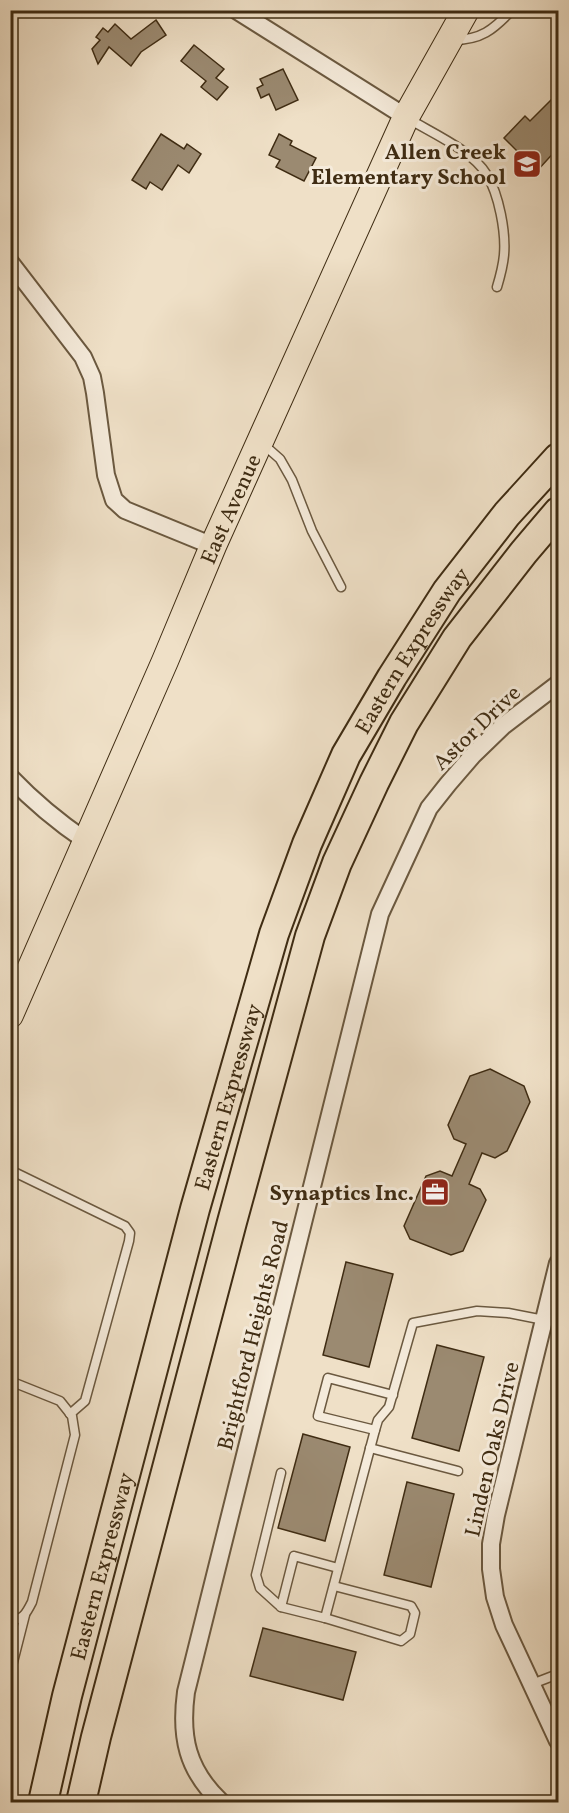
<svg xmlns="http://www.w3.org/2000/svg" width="569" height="1813" font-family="Vollkorn,serif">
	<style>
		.building { fill: #9b8a71; stroke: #3f2c13; stroke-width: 1.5 }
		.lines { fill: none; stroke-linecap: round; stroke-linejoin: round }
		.lane-casing { stroke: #6b5940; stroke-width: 11 }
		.street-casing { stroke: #6b5940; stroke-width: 20 }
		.primary-casing { stroke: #3f2c13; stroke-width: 28 }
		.highway-casing { stroke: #3f2c13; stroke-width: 32 }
		.lane { stroke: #f5ebdb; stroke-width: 8 }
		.street { stroke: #f5ebdb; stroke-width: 16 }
		.primary { stroke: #efe0c7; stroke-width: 26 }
		.highway { stroke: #efe0c7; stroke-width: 28 }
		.labels { text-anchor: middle; stroke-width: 6; stroke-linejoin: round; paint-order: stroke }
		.poi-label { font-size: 22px; font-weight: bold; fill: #3f2c13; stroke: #f5ebdb; text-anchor: end }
		.street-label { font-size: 22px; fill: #3f2c13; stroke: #f5ebdb }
	</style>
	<rect width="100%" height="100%" fill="#efe0c7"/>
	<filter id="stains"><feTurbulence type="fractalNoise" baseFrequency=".00333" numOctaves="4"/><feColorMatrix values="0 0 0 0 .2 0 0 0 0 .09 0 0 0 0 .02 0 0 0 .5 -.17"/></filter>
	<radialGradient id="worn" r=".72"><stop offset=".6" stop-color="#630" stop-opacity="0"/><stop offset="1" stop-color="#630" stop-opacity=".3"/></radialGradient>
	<!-- building -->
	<g class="building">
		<path d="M 156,20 L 166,35 L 141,52 L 131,66 L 109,47 L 98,64 L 92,49 L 100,40 L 96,37 L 103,28 L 108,32 L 115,24 L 131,39 Z"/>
		<path d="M 194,45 L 224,69 L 216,78 L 228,87 L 217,100 L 201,87 L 206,81 L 181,61 Z"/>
		<path d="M 283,69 L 298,100 L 276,110 L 269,94 L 261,98 L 257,88 L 263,85 L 260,79 Z"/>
		<path d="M 558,93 L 558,148 L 537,171 L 504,138 L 525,116 L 530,121 Z"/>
		<path d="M 161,134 L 184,149 L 187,144 L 201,154 L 189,173 L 178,165 L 162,190 L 150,182 L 146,189 L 132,180 Z"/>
		<path d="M 279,134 L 292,141 L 290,145 L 316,158 L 304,181 L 276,167 L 280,160 L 269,155 Z"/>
		<path d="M 490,1069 L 524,1086 L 530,1102 L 507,1151 L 495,1158 L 482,1153 L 469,1184 L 480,1189 L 486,1200 L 463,1251 L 451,1255 L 410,1239 L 404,1226 L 426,1176 L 440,1171 L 452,1176 L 466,1144 L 454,1139 L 448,1125 L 470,1076 Z"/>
		<path d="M 346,1262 L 393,1274 L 369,1367 L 323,1355 Z"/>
		<path d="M 437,1345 L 484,1357 L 459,1451 L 412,1438 Z"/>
		<path d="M 303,1434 L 350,1447 L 325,1541 L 278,1528 Z"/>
		<path d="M 407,1482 L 454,1494 L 431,1587 L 384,1575 Z"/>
		<path d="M 263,1628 L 356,1652 L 343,1700 L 250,1676 Z"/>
	</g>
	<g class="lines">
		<!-- lane casing -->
		<g class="lane-casing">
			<g id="lane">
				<path d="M 453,40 C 481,40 493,30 512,10"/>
				<path d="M 409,119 C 432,133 473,151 487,175 C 499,195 506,232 504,255 C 503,266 500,277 497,287"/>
				<path d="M 263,444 L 280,459 L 292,480 L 312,531 L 341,587"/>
				<path d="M 10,1170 L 125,1226 L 130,1233 L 129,1241 L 85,1401 L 70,1414"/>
				<path d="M 10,1381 L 60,1401 L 72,1416 L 75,1435 L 32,1602 C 27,1612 23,1621 10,1620"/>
				<path d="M 375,1430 L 318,1416 L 328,1378 L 393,1395"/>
				<path d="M 370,1448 L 458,1471"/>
				<path d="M 281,1473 L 256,1575 L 260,1588 L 281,1607 L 325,1618 L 375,1430 L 378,1420 L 389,1407 L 413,1323 L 477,1311 L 508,1313 L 544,1320"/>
				<path d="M 281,1607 L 294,1556 L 338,1568"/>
				<path d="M 325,1618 L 401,1641 L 410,1634 L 415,1613 L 411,1606 L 334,1586"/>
				<path d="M 10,1674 L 25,1615"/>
				<path d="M 532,1684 L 558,1674"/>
			</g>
		</g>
		<!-- street casing -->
		<g class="street-casing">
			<g id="street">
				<path d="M 236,10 L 406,117"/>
				<path d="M 10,262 L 83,357 L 92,377 L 95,393 L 106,475 L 114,500 L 125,510 L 213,546"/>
				<path d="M 10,777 C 33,801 58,822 86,841"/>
				<path d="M 558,1263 L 496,1515 L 491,1544 L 491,1569 L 495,1597 L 504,1625 L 558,1741"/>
				<path d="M 221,1802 C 187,1770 180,1737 186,1692 L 380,914 L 429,808 L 448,784 L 473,755 L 503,726 L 558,684"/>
			</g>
		</g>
		<!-- primary casing -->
		<g class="primary-casing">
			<g id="primary">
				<path id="s1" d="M 10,1015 L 165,661 L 213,546 L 406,117 L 466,10"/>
			</g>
		</g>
		<!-- highway casing -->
		<g class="highway-casing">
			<g id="highway">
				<path id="s2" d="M 43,1802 L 67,1696 L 195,1209 L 274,934 L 307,844 L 346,755 L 392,677 L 447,591 L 507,514 L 558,458"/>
				<path d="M 81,1802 L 96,1737 L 232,1222 L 310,936 L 337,863 L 374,783 L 404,723 L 457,638 L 524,552 L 558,512"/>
			</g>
		</g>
		<!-- lane -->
		<use href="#lane" class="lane"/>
		<!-- street -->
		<use href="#street" class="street"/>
		<!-- primary -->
		<use href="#primary" class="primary"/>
		<!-- highway -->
		<use href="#highway" class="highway"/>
	</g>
	<!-- icons -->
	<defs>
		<g id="school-square" transform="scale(1.5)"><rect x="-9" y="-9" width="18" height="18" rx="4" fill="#8f2418" stroke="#f5ebdb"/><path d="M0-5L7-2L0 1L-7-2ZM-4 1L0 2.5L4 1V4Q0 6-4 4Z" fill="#fff"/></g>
		<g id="office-square" transform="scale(1.5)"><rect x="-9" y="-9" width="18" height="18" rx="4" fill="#8f2418" stroke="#f5ebdb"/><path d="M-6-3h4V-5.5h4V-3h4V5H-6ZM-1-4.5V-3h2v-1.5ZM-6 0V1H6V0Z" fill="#fff"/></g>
	</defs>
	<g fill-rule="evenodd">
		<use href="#school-square" x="527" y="164"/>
		<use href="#office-square" x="435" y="1192"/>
	</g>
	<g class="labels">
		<!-- poi labels -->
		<g class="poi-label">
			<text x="506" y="159">Allen Creek<tspan x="506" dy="25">Elementary School</tspan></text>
			<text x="414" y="1200">Synaptics Inc.</text>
		</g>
		<!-- street labels -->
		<g class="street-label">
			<text dy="8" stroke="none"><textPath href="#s1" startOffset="552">East Avenue</textPath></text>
			<text dy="8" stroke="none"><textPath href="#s2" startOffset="1215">Eastern Expressway</textPath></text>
			<text transform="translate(476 727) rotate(-44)" y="8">Astor Drive</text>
			<text dy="8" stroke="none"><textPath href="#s2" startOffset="729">Eastern Expressway</textPath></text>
			<text transform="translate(252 1335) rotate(-76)" y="8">Brightford Heights Road</text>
			<text transform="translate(491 1449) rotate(-77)" y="8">Linden Oaks Drive</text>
			<text dy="8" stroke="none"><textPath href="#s2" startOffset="243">Eastern Expressway</textPath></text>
		</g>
	</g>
	<!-- margin -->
	<rect width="569" height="1813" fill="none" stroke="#efe0c7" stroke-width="36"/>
	<rect x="12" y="12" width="545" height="1789" fill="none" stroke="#3f2c13" stroke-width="3"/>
	<rect x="18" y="18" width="533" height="1777" fill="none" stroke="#3f2c13" stroke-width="1.5"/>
	<rect width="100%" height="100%" filter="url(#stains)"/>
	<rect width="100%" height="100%" fill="url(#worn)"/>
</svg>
